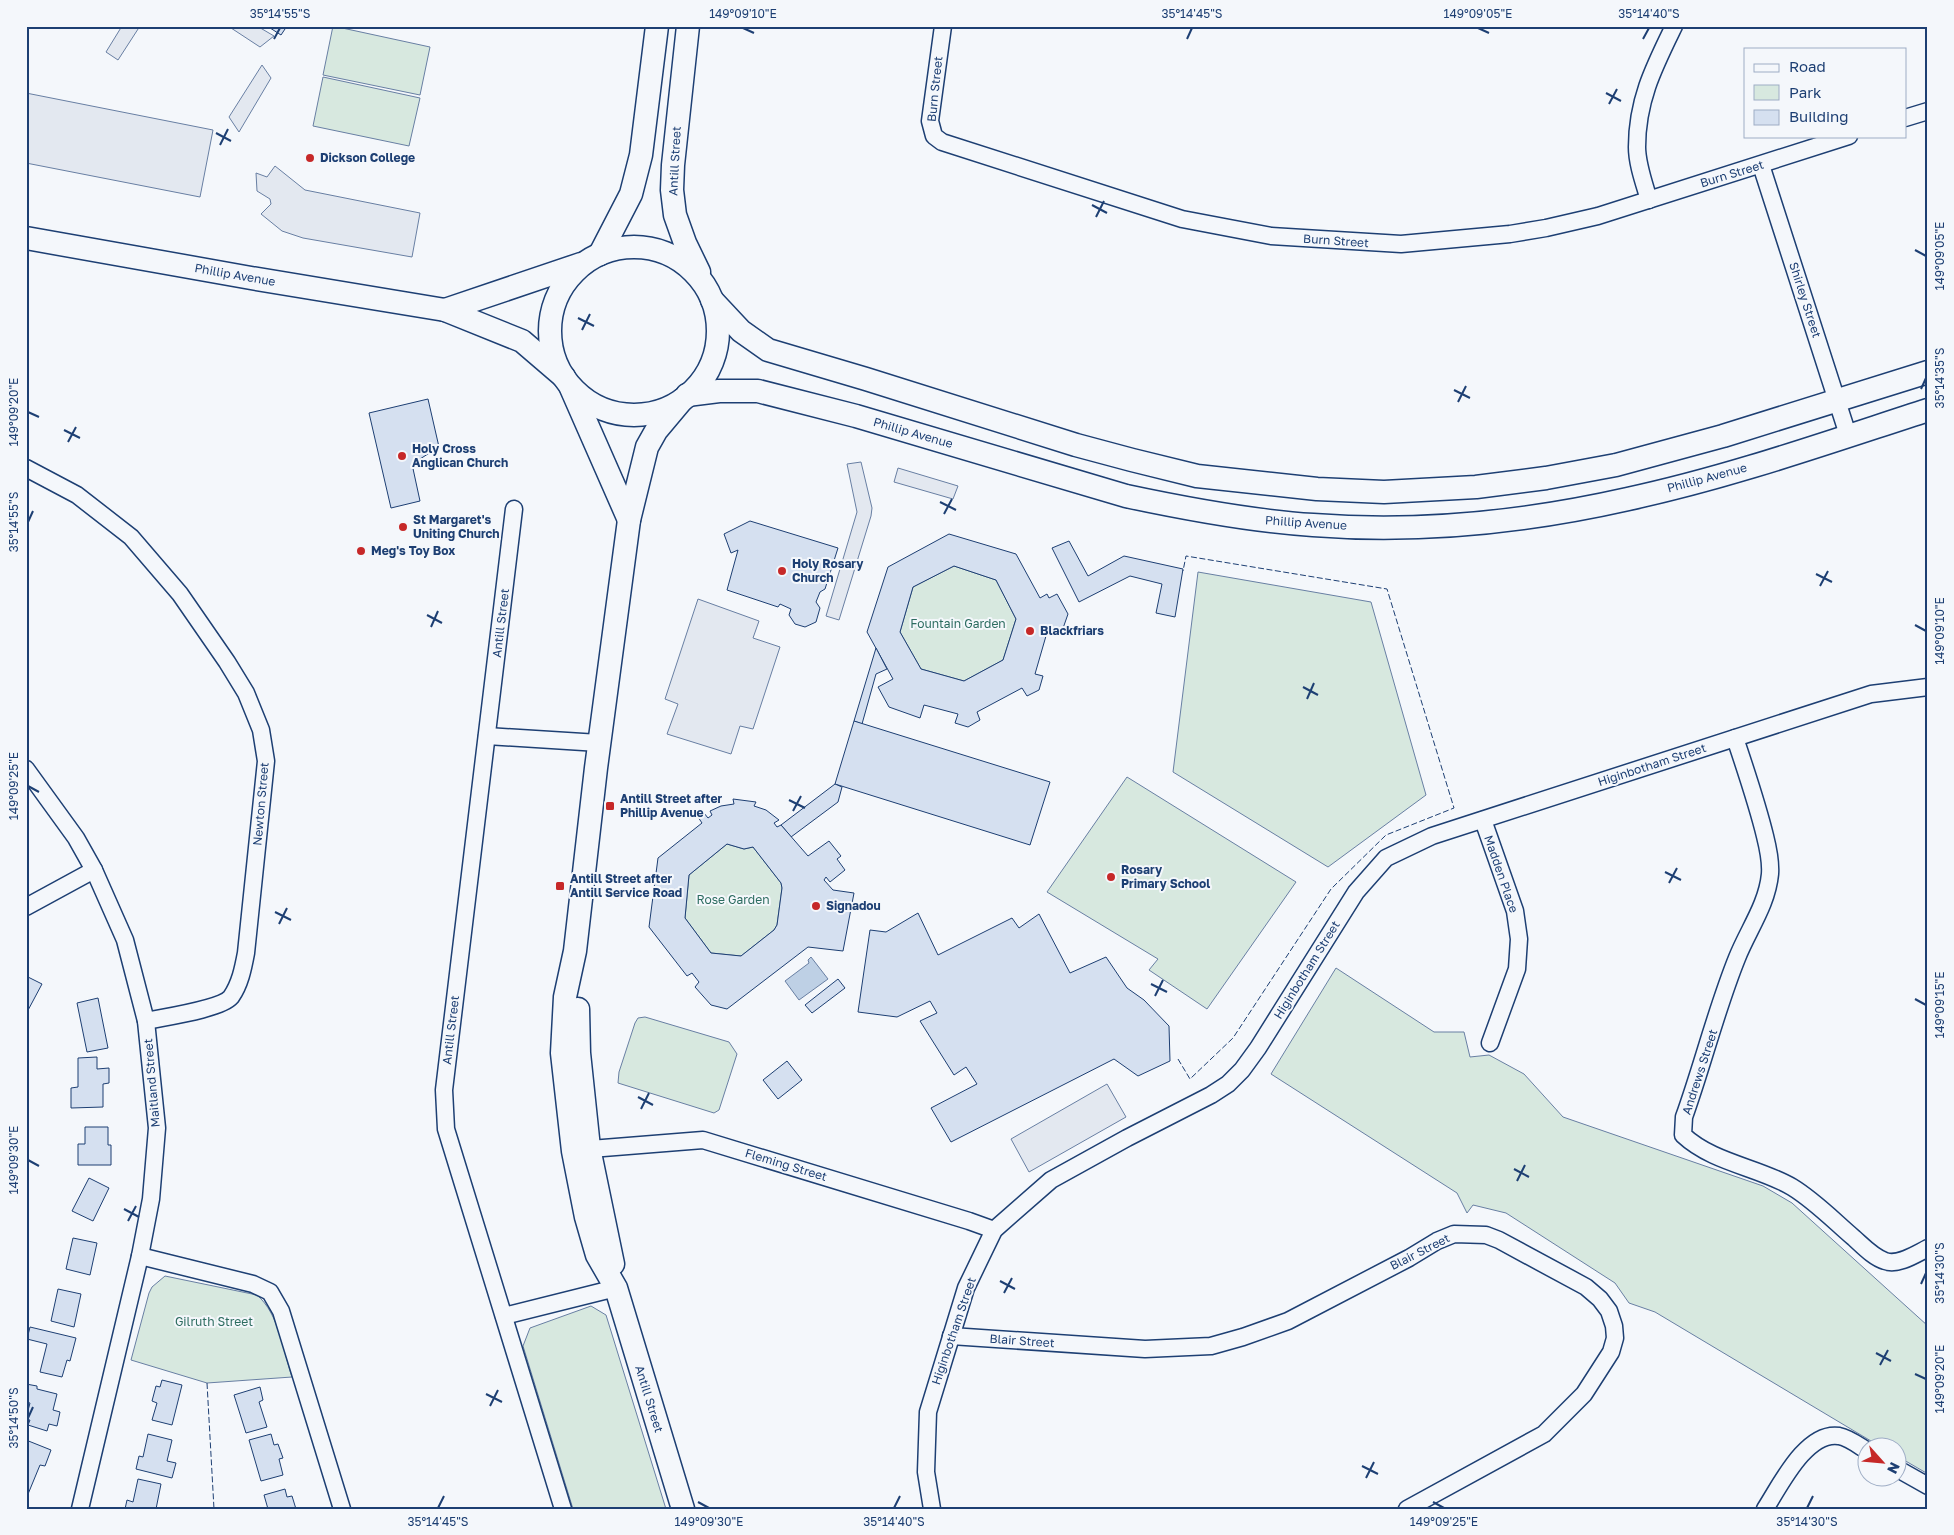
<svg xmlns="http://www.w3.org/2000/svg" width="1954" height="1535" font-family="'Golos Text',sans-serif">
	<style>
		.green { fill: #d7e8df; stroke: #687fa3 }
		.parking { fill: #e3e8f0; stroke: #687fa3 }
		.water { fill: #bed0e5; stroke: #687fa3 }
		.building { fill: #d5e0f0; stroke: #1d3f73; fill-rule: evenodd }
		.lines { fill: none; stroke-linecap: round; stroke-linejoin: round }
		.street-casing { stroke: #1d3f73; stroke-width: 19 }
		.secondary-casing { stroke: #1d3f73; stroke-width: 25 }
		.street { stroke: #f4f7fb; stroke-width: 16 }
		.secondary { stroke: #f4f7fb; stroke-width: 22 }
		.fence { stroke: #1d3f73; stroke-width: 1; stroke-dasharray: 6 2.5; stroke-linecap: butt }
		.ticks { fill: none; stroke: #1d3f73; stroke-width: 2 }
		.poi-dot { fill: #c62828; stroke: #f4f7fb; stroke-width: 2 }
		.labels { text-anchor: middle; stroke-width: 4; stroke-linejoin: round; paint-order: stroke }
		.street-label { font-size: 12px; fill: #1d3f73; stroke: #f4f7fb }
		.poi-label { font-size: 12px; font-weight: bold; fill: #1d3f73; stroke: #f4f7fb; text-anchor: start }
		.park-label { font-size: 12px; fill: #2c6c60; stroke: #f4f7fb }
		.neatline { fill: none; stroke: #1d3f73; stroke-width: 2 }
		.ticks-label { font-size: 12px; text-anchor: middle; fill: #1d3f73 }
	</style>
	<rect width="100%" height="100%" fill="#f4f7fb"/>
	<!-- green -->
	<g class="green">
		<path d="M 333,26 L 430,47 L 420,95 L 323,75 Z"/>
		<path d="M 323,77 L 420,98 L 409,146 L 313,126 Z"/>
		<path d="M 954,566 L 996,580 L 1016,619 L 1003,660 L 964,681 L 921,669 L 900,632 L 913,587 Z"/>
		<path d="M 1198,572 L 1371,602 L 1426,795 L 1328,867 L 1173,772 Z"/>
		<path d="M 1127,777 L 1296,882 L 1207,1009 L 1149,970 L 1158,959 L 1047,892 Z"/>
		<path d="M 727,844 L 744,849 L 753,847 L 781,883 L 782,888 L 777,925 L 774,930 L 741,956 L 711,953 L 685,918 L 689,875 Z"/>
		<path d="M 1336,968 L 1434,1032 L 1464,1032 L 1470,1057 L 1489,1055 L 1524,1074 L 1563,1117 L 1763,1186 L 1792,1203 L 1928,1326 L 1928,1474 L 1897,1456 L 1896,1448 L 1881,1447 L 1655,1312 L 1629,1303 L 1615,1283 L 1506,1213 L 1473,1205 L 1467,1213 L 1457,1193 L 1271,1074 Z"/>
		<path d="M 645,1017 L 729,1042 L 737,1054 L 719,1110 L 714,1113 L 618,1083 L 619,1072 L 635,1023 L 638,1018 Z"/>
		<path d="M 165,1276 L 257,1295 C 279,1314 283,1350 292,1377 L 207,1383 L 131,1360 L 149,1293 L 152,1287 Z"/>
		<path d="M 591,1306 L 606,1315 L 666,1509 L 573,1509 L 523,1346 L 530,1328 Z"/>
	</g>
	<!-- parking -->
	<g class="parking">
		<path d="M 122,26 L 140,26 L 118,60 L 106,52 Z"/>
		<path d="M 228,26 L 257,26 L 274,36 L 260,47 Z"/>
		<path d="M 262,65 L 271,78 L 239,132 L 229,117 Z"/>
		<path d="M 26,93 L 213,130 L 200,197 L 26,163 Z"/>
		<path d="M 275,166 L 305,190 L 420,213 L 412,257 L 303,238 L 282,231 L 261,214 L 271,204 L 270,199 L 257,191 L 256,173 L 267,177 Z"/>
		<path d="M 861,462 L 872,508 L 871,516 L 839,620 L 826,616 L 857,512 L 847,464 Z"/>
		<path d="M 898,468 L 958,486 L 953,499 L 894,482 Z"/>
		<path d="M 698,599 L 759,621 L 753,638 L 780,647 L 753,729 L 740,726 L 731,754 L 667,734 L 678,704 L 665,699 Z"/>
		<path d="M 1107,1084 L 1126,1117 L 1029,1172 L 1011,1139 Z"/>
	</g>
	<!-- water -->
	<path class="water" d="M 811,957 L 828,979 L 799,1000 L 785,981 L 809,963 L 808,960 Z"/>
	<!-- building -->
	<g class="building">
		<path d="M 267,26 L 287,26 L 281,35 Z"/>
		<path d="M 428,399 L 439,447 L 412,464 L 420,501 L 391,508 L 369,413 Z"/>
		<path d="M 750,521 L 838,548 L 825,589 L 820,592 L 816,602 L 820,608 L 816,622 L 805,627 L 795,624 L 789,615 L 791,609 L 780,604 L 778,607 L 727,590 L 738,550 L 731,553 L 724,534 Z"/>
		<path d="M 949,534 L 1016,554 L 1040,598 L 1047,594 L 1049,598 L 1057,594 L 1068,614 L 1061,634 L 1048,629 L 1035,674 L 1043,676 L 1039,690 L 1027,696 L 1022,688 L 977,712 L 980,720 L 968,727 L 955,723 L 958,714 L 924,705 L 920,718 L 889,707 L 878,687 L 893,679 L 867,632 L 888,567 ZM 954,566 L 996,580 L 1016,619 L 1003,660 L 964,681 L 921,669 L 900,632 L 913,587 Z"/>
		<path d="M 1069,541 L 1088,576 L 1124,556 L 1183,569 L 1175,617 L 1156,613 L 1162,584 L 1130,576 L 1079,602 L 1052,548 Z"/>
		<path d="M 876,648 L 887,669 L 876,674 L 862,724 L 854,721 Z"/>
		<path d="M 854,721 L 1050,782 L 1030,845 L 835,784 Z"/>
		<path d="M 835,784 L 842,787 L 838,802 L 791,837 L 781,825 Z"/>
		<path d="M 733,799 L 756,802 L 754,806 L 766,810 L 779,820 L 774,823 L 777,827 L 781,825 L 808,856 L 829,841 L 841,856 L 837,859 L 845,870 L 830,882 L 826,877 L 824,880 L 833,890 L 854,893 L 843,951 L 808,947 L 727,1009 L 711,1005 L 695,987 L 699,982 L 692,973 L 687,976 L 649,927 L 658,858 L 702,823 L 698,817 L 704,813 L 708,818 L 712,815 L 710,811 L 721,806 L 734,804 ZM 727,844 L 744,849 L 753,847 L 781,883 L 782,888 L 777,925 L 774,930 L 741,956 L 711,953 L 685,918 L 689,875 Z"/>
		<path d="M 918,913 L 938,955 L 1012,918 L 1019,928 L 1039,914 L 1070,973 L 1106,957 L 1127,988 L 1144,1000 L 1169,1026 L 1170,1061 L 1138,1076 L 1114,1059 L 951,1142 L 931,1108 L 977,1084 L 966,1067 L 954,1075 L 920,1021 L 937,1013 L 930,1001 L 897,1017 L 858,1012 L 870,930 L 886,932 Z"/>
		<path d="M 26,976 L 42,984 L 26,1014 Z"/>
		<path d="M 838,979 L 845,988 L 812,1013 L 805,1005 Z"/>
		<path d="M 98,998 L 108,1048 L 87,1052 L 77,1003 Z"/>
		<path d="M 97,1057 L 97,1069 L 109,1068 L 109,1083 L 103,1084 L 103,1107 L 71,1108 L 71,1088 L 78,1087 L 78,1058 Z"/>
		<path d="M 787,1061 L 802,1080 L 778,1099 L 763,1080 Z"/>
		<path d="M 85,1127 L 108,1127 L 108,1145 L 111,1145 L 111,1165 L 78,1165 L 78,1144 L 85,1144 Z"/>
		<path d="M 89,1178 L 109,1188 L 93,1221 L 72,1211 Z"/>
		<path d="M 73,1238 L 97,1243 L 90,1275 L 66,1269 Z"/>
		<path d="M 58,1289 L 81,1294 L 74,1327 L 51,1321 Z"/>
		<path d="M 30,1327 L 76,1338 L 70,1361 L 67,1360 L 62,1377 L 40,1372 L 47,1344 L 27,1339 Z"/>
		<path d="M 162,1380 L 182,1385 L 172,1425 L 152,1420 L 157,1403 L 152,1401 L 156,1386 L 160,1387 Z"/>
		<path d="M 26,1384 L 37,1386 L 37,1389 L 57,1394 L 53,1410 L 60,1412 L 57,1426 L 49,1424 L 47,1431 L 28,1425 L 30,1420 L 26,1420 L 26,1418 L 30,1403 L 26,1402 Z"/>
		<path d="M 260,1387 L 263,1400 L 259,1402 L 267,1427 L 246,1433 L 234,1395 Z"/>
		<path d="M 148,1434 L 172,1440 L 167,1461 L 176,1463 L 172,1478 L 136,1469 L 139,1456 L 143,1457 Z"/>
		<path d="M 271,1434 L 274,1445 L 278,1444 L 283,1458 L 279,1459 L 283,1475 L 261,1481 L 249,1440 Z"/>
		<path d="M 26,1440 L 51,1450 L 45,1466 L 40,1465 L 26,1499 Z"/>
		<path d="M 138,1479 L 161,1484 L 156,1509 L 125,1509 L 127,1500 L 133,1502 Z"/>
		<path d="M 285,1489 L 287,1497 L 292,1496 L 296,1509 L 268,1509 L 264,1495 Z"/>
	</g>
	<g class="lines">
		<!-- street casing -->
		<g class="street-casing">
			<g id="street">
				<path d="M 943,26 L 930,121 L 934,136 L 942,142 L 1182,219 L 1271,236 L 1401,244 L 1510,234 L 1546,228 L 1598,216 L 1849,136"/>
				<path d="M 1905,118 L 1928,111"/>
				<path d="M 1761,165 L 1848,435"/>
				<path d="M 1649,200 C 1644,183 1637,164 1637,147 C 1637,100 1654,67 1674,26"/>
				<path d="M 26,468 L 77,495 L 131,537 L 180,594 L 227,662 L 246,693 L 261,730 L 266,761 L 246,953 C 243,969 240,984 231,997 C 221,1009 164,1017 146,1021"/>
				<path d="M 514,509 L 444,1090 L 446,1129 L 563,1509"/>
				<path d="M 487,736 L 599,743"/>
				<path d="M 1735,738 C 1746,771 1757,803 1765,836 C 1768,848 1771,861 1770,874 C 1767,905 1748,930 1737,958 C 1716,1010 1703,1064 1684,1117 L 1683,1135 C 1713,1163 1758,1167 1792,1187 C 1815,1201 1834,1221 1854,1238 C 1863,1246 1873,1257 1885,1261 C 1898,1266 1916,1254 1928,1248"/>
				<path d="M 26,769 L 76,838 L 94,870 L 125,940 L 146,1021 L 157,1128 L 151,1199 L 140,1256 L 80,1509"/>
				<path d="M 1483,820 L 1515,911 L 1519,939 L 1517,969 L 1490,1043"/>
				<path d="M 26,907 L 94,870"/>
				<path d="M 578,1150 L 703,1140 L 969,1221 L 994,1230"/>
				<path d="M 140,1256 L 253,1284 L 270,1292 L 281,1311 L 342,1509"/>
				<path d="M 504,1316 L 616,1288"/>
				<path d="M 951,1336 L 1145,1349 L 1211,1346 L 1243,1337 L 1288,1321 L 1409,1258 L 1437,1241 L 1454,1234 L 1486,1235 L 1499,1240 L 1586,1287 L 1600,1299 L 1609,1311 L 1614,1326 L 1615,1338 L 1611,1352 L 1584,1394 L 1544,1434 L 1407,1509"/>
				<path d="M 1896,1468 L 1928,1486"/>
				<path d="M 932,1509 L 926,1472 L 928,1412 L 966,1288 L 994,1230 L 1051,1180 L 1127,1138 L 1211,1095 L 1228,1084 L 1242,1070 L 1258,1048 L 1356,892 L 1386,858 L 1432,836 L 1871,694 L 1928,687"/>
				<path d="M 1765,1509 C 1780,1486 1806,1431 1839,1436 C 1849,1438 1858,1445 1866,1450"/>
			</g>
		</g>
		<!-- secondary casing -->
		<g class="secondary-casing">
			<g id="secondary">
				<path d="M 688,26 L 673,165 L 672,190 L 675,215 L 685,243 L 699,272"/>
				<path d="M 26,238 L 251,278 L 445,310 L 522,341 L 564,377"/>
				<circle cx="634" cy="331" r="84"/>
				<path d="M 600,254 L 631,194 L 641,155 L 657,26"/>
				<path d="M 712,300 L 741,331 L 768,350 L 866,379 L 1076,445 L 1132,460 L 1197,476 L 1317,489 L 1384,492 L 1476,487 L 1546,478 L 1616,465 L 1723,436 L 1928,372"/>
				<path d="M 445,310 L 581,264"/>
				<path d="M 571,388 L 629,520"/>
				<path d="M 687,395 L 719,391 L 758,391 L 856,416 L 1126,496 C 1187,509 1250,521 1313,525 C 1417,533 1526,522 1628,499 C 1730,477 1829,442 1928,410"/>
				<path d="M 682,400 L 656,431 L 647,447 L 629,520 L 596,768 L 575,951 L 565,997 L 562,1053 L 573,1151 L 586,1217 L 597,1255 L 616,1288 L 683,1509"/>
				<path d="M 578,1009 L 579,1053 L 589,1148 L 613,1264"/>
			</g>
		</g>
		<!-- street -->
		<use href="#street" class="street"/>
		<!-- secondary -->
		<use href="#secondary" class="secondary"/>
		<!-- fence -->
		<g class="fence">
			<path d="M 1178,1059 L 1190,1079 L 1233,1038 L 1331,889 L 1386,835 L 1454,808 L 1387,589 L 1186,556 L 1183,571"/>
			<path d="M 207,1383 L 214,1509"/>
		</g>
	</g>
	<!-- ticks -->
	<path class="ticks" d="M 743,28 L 754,33M 1478,28 L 1489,33M 274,39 L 280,28M 1187,39 L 1192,28M 1643,39 L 1649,28M 1606,93 L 1621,101M 1609,104 L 1617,89M 216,133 L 231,141M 220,145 L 228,129M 1092,205 L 1107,213M 1096,217 L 1104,201M 1915,250 L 1926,256M 578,318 L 594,326M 582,330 L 590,314M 1921,389 L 1926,378M 1454,390 L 1470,398M 1458,402 L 1466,386M 28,412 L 39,417M 64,430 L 80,438M 68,442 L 76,427M 940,502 L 956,510M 944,514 L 952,499M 28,522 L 33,511M 1816,574 L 1832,582M 1820,586 L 1828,571M 427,615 L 442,623M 1915,625 L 1926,631M 431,627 L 438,611M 1303,687 L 1318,695M 1307,699 L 1314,683M 28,786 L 39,792M 789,800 L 805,808M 793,811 L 801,796M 1665,872 L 1681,880M 1669,883 L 1677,868M 275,912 L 291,920M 279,924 L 287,908M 1151,984 L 1167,992M 1155,996 L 1163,980M 1915,999 L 1926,1005M 638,1097 L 653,1105M 641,1109 L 649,1093M 28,1160 L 39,1166M 1514,1169 L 1529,1177M 1517,1181 L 1525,1165M 124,1209 L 139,1217M 128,1221 L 136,1206M 1000,1281 L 1015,1289M 1921,1284 L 1926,1273M 1004,1293 L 1012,1278M 1876,1353 L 1891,1361M 1880,1365 L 1888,1350M 1915,1374 L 1926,1379M 486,1394 L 502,1402M 490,1406 L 498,1390M 28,1418 L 33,1407M 1362,1466 L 1378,1474M 1366,1478 L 1374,1462M 698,1502 L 709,1508M 1433,1502 L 1444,1508M 438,1508 L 444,1496M 894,1508 L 900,1496M 1807,1508 L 1813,1496"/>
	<!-- markers -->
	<g class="poi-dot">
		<circle cx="310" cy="158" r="5"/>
		<circle cx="402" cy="456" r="5"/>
		<circle cx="403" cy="527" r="5"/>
		<circle cx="361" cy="551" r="5"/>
		<circle cx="782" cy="571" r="5"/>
		<circle cx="1030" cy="631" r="5"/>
		<rect x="605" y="801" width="10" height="10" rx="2.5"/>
		<circle cx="1111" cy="877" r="5"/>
		<rect x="555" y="881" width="10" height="10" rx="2.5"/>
		<circle cx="816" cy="906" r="5"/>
	</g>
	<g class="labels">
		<!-- street labels -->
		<g class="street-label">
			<text transform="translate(935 89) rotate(-84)" y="4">Burn Street</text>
			<text transform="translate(675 161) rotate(-87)" y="4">Antill Street</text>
			<text transform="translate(1732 174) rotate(-17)" y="4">Burn Street</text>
			<text transform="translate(1336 241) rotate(4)" y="4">Burn Street</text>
			<text transform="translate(235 275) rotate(10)" y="4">Phillip Avenue</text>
			<text transform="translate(1805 300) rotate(72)" y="4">Shirley Street</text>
			<text transform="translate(913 433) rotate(16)" y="4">Phillip Avenue</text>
			<text transform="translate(1707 478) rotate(-15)" y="4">Phillip Avenue</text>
			<text transform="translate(1306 523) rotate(4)" y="4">Phillip Avenue</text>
			<text transform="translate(501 623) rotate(-83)" y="4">Antill Street</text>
			<text transform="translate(1652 765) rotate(-18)" y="4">Higinbotham Street</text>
			<text transform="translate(261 804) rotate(-85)" y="4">Newton Street</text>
			<text transform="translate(1501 874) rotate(71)" y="4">Madden Place</text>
			<text transform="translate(1307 970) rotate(-58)" y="4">Higinbotham Street</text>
			<text transform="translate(451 1030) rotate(-83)" y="4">Antill Street</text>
			<text transform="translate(1700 1072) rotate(-72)" y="4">Andrews Street</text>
			<text transform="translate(152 1083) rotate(-95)" y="4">Maitland Street</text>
			<text transform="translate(786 1165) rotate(17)" y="4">Fleming Street</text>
			<text transform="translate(1420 1252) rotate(-27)" y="4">Blair Street</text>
			<text transform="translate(954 1331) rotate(-71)" y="4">Higinbotham Street</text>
			<text transform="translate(1022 1341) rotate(4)" y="4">Blair Street</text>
			<text transform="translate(649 1399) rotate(73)" y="4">Antill Street</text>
		</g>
		<!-- poi labels -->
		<g class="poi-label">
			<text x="320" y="162">Dickson College</text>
			<text x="412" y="453">Holy Cross<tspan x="412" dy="14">Anglican Church</tspan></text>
			<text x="413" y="524">St Margaret's<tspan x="413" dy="14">Uniting Church</tspan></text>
			<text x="371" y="555">Meg's Toy Box</text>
			<text x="792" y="568">Holy Rosary<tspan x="792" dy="14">Church</tspan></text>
			<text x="1040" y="635">Blackfriars</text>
			<text x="620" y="803">Antill Street after<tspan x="620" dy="14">Phillip Avenue</tspan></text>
			<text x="1121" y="874">Rosary<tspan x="1121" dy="14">Primary School</tspan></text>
			<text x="570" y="883">Antill Street after<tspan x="570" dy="14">Antill Service Road</tspan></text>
			<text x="826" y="910">Signadou</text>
		</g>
		<!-- park labels -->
		<g class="park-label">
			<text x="958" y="628">Fountain Garden</text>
			<text x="733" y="904">Rose Garden</text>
			<text x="214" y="1326">Gilruth Street</text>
		</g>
	</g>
	<!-- border -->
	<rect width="1954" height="1535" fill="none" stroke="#f4f7fb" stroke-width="55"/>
	<!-- legend -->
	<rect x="1744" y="48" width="162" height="90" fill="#f4f7fb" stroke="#9eadc5"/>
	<rect x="1754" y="64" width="25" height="8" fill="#f4f7fb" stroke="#9eadc5"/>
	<text x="1789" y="72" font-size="15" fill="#1d3f73">Road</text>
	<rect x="1754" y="85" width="25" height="15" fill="#d7e8df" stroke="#9eadc5"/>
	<text x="1789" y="98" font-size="15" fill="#1d3f73">Park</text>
	<rect x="1754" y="110" width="25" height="15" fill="#d5e0f0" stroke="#9eadc5"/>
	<text x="1789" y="122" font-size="15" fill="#1d3f73">Building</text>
	<!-- north arrow -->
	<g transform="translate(1882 1462) rotate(117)"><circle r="24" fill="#f4f7fb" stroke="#9eadc5"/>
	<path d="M0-4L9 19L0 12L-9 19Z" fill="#c62828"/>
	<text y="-8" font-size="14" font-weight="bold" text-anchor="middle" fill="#1d3f73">N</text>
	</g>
	<rect x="28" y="28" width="1898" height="1480" class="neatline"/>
	<g class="ticks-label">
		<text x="280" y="18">35°14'55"S</text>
		<text x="743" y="18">149°09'10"E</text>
		<text x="1192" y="18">35°14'45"S</text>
		<text x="1478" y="18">149°09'05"E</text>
		<text x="1649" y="18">35°14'40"S</text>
		<text transform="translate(1940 256) rotate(-90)" y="4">149°09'05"E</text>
		<text transform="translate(1940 378) rotate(-90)" y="4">35°14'35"S</text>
		<text transform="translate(14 412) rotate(-90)" y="4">149°09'20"E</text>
		<text transform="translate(14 522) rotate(-90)" y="4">35°14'55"S</text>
		<text transform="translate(1940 631) rotate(-90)" y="4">149°09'10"E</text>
		<text transform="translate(14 786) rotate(-90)" y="4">149°09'25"E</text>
		<text transform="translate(1940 1005) rotate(-90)" y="4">149°09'15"E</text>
		<text transform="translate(14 1160) rotate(-90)" y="4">149°09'30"E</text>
		<text transform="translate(1940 1273) rotate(-90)" y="4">35°14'30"S</text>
		<text transform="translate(1940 1379) rotate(-90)" y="4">149°09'20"E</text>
		<text transform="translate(14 1418) rotate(-90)" y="4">35°14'50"S</text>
		<text x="438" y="1526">35°14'45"S</text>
		<text x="709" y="1526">149°09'30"E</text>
		<text x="894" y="1526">35°14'40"S</text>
		<text x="1444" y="1526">149°09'25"E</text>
		<text x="1807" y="1526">35°14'30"S</text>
	</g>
</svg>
